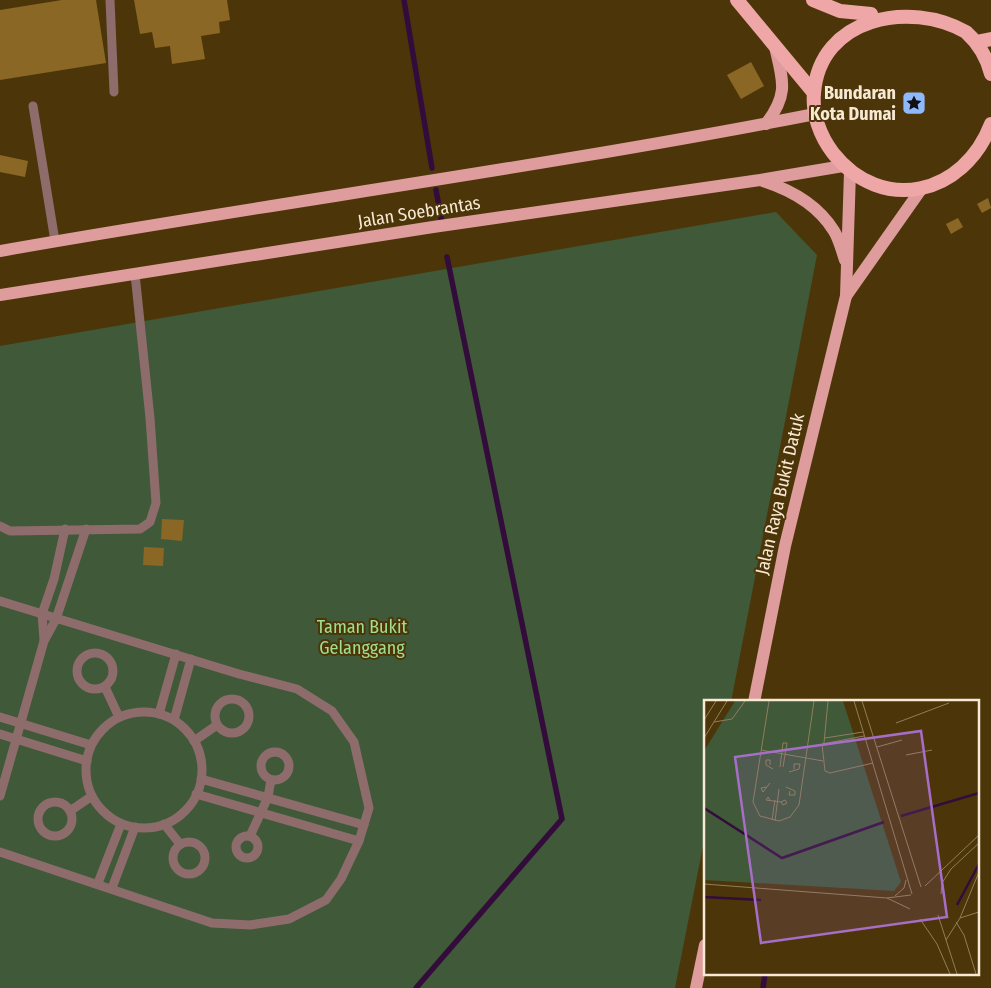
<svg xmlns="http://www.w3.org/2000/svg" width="991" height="988" font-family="'Fira Sans Condensed',sans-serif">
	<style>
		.green { fill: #3f5939 }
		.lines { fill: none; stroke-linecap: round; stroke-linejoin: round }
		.stream { stroke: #330c3c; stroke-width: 5.5 }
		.building { fill: #8b6725 }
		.service { stroke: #8e6c6c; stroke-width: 9 }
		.primary { stroke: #df9c9c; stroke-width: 12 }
		.trunk { stroke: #efa6a6; stroke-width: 14 }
		.labels { text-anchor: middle; stroke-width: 4; stroke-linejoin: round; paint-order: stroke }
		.poi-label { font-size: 18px; font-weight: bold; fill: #f7e9d3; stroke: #4c3609; text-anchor: end }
		.street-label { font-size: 18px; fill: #f7e9d3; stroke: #4c3609 }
		.park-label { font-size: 18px; fill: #9fdf90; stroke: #4c3609 }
		.inset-river { fill: none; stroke: #330c3c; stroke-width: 2.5 }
		.inset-road { fill: none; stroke: #907e5a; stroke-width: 1 }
		.view { fill: #a66ec6; fill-opacity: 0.15; stroke: #a66ec6; stroke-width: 2.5 }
		.inset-edge { fill: none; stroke: #f7e9d3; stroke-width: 2.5 }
	</style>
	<rect width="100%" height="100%" fill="#4c3609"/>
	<!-- green -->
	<path class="green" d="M 776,212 L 817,255 L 731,702 L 705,702 L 705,836 L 675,988 L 0,988 L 0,346 Z"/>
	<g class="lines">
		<!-- stream -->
		<g class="stream">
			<path d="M 404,0 L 432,168"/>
			<path d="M 436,190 L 442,223"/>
			<path d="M 416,988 L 562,819 L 447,257"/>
			<path d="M 763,988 L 765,974"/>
		</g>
	</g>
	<!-- building -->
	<g class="building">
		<path d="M 62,0 L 96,0 L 106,63 L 0,80 L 0,10 Z"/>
		<path d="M 134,0 L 227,0 L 230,20 L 219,22 L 220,33 L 201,36 L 205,59 L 172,64 L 170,46 L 155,48 L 152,32 L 140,34 Z"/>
		<path d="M 751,62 L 764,86 L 741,99 L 727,75 Z"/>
		<path d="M 0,155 L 28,161 L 25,177 L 0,172 Z"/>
		<path d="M 988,198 L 991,208 L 982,213 L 977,204 Z"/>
		<path d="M 958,218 L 963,227 L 951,234 L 946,224 Z"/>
		<path d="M 162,519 L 184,520 L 182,541 L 161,539 Z"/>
		<path d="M 144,547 L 164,548 L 163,566 L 143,565 Z"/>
	</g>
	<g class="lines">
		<!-- service -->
		<g class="service">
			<path d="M 110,0 L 114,92"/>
			<path d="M 33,106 L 55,241"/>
			<path d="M 0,526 L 10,531 L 140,529 L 150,522 L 156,503 L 150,418 L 135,274"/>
			<path d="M 0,601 L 239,674 L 297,689 L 332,711 L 354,742 L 369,808 L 359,841 L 341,879 L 326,900 L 289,919 L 250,925 L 212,923 L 0,852"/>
			<path d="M 44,640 L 42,614 L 54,579 L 65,529"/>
			<circle cx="95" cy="671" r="18"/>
			<path d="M 105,687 L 119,717"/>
			<circle cx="232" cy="716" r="17"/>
			<circle cx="144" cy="770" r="58"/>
			<path d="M 159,714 L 176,654"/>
			<path d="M 0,717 L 91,745"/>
			<path d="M 174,720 L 191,659"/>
			<path d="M 0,734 L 87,761"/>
			<path d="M 194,741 L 217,725"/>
			<circle cx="275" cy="766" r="14"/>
			<path d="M 201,779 L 364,825"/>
			<path d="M 196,794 L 359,841"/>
			<path d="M 0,796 L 44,641 L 56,619 L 86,529"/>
			<circle cx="55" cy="819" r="17"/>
			<path d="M 70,811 L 92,796"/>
			<path d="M 164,824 L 180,844"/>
			<circle cx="247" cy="847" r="11"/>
			<path d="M 250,836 L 268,797 L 271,780"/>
			<circle cx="189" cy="858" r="16"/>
			<path d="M 98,883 L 121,824"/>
			<path d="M 112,888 L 135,827"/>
		</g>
		<!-- primary -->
		<g class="primary">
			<path d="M 766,124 C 789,94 783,81 775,47"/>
			<path d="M 763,181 C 791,190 818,205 834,231 C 839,239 842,251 845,260"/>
			<path d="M 0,251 C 271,203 545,167 815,114"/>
			<path d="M 0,295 L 433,227 L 760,180 L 843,166"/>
			<path d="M 846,296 L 922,188"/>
			<path d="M 754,702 L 785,546 L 846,296 L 850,172"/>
			<path d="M 696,988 L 705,945"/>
		</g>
		<!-- trunk -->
		<g class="trunk">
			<path d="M 737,0 L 814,93"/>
			<path d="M 813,0 L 840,11 L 871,14"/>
			<path d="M 976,42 L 991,39"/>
			<path d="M 991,74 C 987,57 978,43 966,32 C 910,0 820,17 814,93 C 812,114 820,136 833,153 C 882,215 964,195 991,124"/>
		</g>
	</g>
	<!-- icons -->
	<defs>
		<g id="sight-square" transform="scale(1.25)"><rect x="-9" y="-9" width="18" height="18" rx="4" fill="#8eb9fd" stroke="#4c3609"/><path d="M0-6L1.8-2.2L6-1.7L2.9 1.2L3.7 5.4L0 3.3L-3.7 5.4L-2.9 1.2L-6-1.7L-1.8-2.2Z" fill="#111"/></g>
	</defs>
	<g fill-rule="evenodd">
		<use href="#sight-square" x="914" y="103"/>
	</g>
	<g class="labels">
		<!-- poi labels -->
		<g class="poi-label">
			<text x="896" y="99">Bundaran<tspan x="896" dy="21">Kota Dumai</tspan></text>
		</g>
		<!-- street labels -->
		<g class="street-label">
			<text transform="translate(419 212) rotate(-9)" y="6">Jalan Soebrantas</text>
			<text transform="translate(780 494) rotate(-77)" y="6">Jalan Raya Bukit Datuk</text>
		</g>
		<!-- park labels -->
		<g class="park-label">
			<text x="362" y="633">Taman Bukit<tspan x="362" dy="21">Gelanggang</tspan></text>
		</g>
	</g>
	<!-- overview -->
	<g transform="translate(704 700)">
		<rect width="275" height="275" fill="#4c3609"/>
		<path d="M 31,1 L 139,1 L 197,182 L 190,191 L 0,180 L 0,51 Z" fill="#3f5939"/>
		<path class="inset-river" d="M 0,108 L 78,158 L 180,122M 197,116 L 275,93M 0,197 L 57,200M 253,205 L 275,164"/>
		<path class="inset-road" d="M 65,1 L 49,102 L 56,116 L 75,121 L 86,117 L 95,105 L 110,1M 150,1 L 208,194M 158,1 L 217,187M 0,20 L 12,1M 10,22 L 28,19 L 41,1M 192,23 L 245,3M 160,36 L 118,44 L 121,71 L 126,73 L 169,63M 0,38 L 23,1M 121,38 L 159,32M 120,43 L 124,1M 173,47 L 198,40M 57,50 L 119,61M 202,55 L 228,50M 66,65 L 66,60 L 62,60 L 62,65 L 69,69M 76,67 L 79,43 L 83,43M 79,67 L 83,43M 85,72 L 95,69 L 96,64 L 90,64 L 90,69M 63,87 L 57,88 L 59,92 L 66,83M 82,87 L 91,91 L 91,95 L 85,95 L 86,91M 66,100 L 64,97 L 62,100 L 77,102 L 81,100 L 83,103 L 79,105 L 77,102M 68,120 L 71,100M 71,121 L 75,89M 0,184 L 183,198 L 207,195M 221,186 L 275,135M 237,194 L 238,183 L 247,169 L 275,143M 191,196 L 200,188 L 202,180M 183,198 L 206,209M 234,215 L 253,274M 256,218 L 275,212M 216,219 L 233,244 L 246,274M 252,222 L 260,235 L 272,274M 242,240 L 256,218 L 275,172"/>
		<path class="view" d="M 217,31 L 243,217 L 57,243 L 31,57 Z"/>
		<rect width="275" height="275" class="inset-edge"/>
	</g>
</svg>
